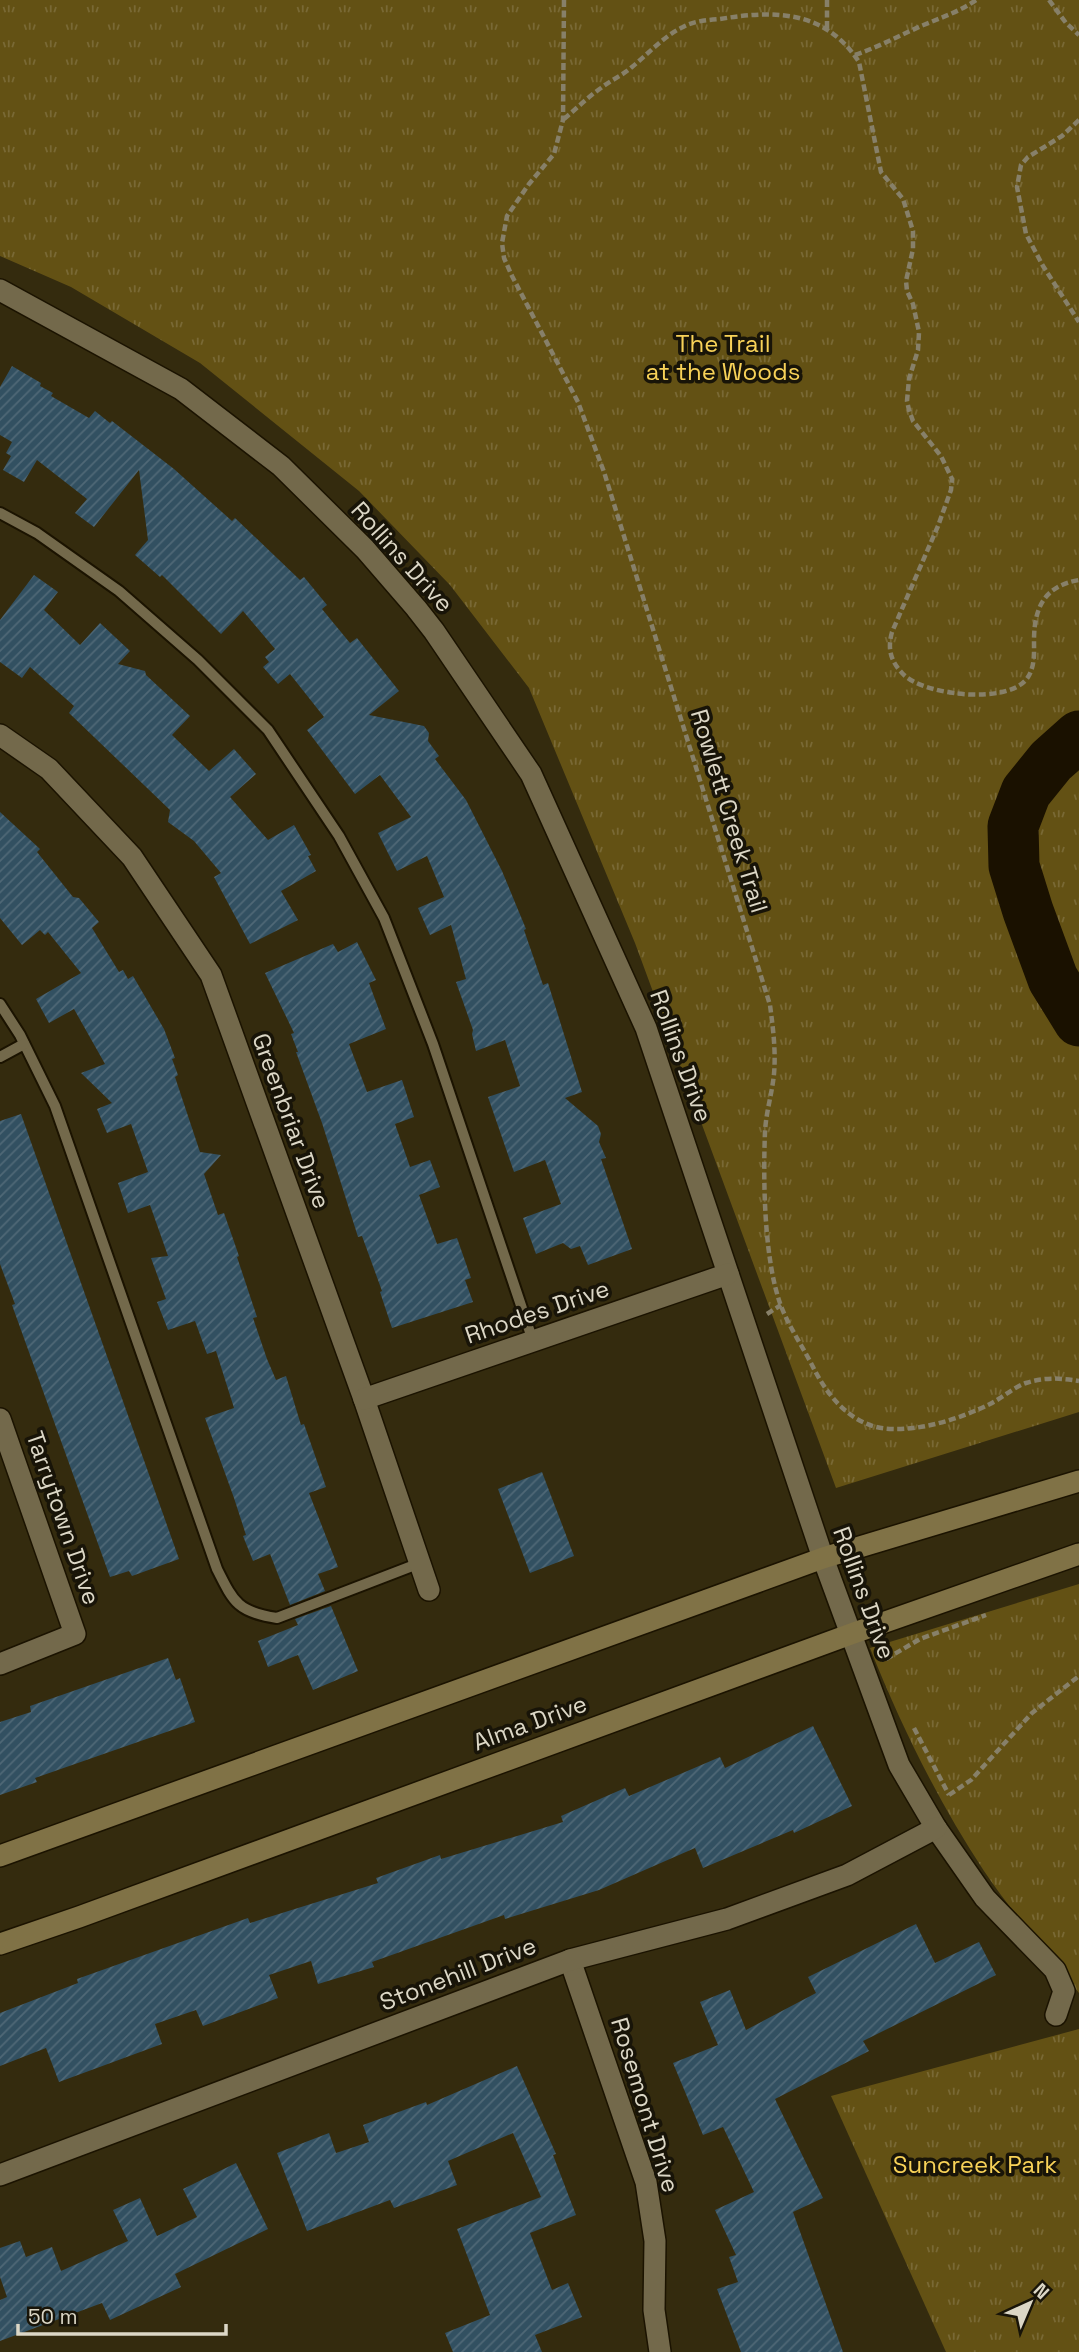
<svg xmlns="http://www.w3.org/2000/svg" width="1079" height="2352" font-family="'Space Grotesk',sans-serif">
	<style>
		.park { fill: url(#park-tufts) }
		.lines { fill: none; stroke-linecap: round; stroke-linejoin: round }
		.river { stroke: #1a1100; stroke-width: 51 }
		.building { fill: url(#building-hatch) }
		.service-casing { stroke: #1b1300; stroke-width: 14 }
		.minor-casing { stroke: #1b1300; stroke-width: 24 }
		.secondary-casing { stroke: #1b1300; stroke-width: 24 }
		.path { stroke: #878069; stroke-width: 4.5; stroke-dasharray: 7 3.5; stroke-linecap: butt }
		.service { stroke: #73694b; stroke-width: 10 }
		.minor { stroke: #73694b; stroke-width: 21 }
		.secondary { stroke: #807246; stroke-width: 21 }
		.labels { text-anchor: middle; stroke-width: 7; stroke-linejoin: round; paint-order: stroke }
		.park-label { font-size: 24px; fill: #f8d258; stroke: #181408 }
		.street-label { font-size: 24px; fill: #dcd7c6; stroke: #181408 }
	</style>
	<defs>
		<pattern id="park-tufts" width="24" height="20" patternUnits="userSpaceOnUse" patternTransform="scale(1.75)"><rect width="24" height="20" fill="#635114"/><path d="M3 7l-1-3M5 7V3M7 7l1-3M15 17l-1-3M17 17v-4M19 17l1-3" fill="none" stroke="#796935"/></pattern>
		<pattern id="building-hatch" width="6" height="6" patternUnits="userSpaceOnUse" patternTransform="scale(1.75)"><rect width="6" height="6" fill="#325061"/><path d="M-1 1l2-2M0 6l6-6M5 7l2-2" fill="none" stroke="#4f6876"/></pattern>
	</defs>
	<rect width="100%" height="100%" fill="#342b0e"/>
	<!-- park -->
	<g class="park">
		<path d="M 0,0 L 1079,0 L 1079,1412 L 836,1488 L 635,943 L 529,688 L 450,585 L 359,491 L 200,363 L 71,287 L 0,256 Z"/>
		<path d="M 1079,1584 L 1079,1993 C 1048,1953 1013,1914 984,1871 C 938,1801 901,1726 870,1648 Z"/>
		<path d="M 1079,2029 L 1079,2352 L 946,2352 L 831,2096 Z"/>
	</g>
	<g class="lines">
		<!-- river -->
		<path class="river" d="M 1079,736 L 1051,761 L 1026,792 L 1013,826 L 1014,866 L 1028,911 L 1053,979 L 1079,1021"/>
	</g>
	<!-- building -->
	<g class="building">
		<path d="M 12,366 L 41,383 L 40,386 L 53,393 L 51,396 L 89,418 L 95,411 L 110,423 L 112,421 L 174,469 L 232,521 L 235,518 L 300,580 L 304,577 L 327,605 L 322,609 L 350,643 L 357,638 L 399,691 L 369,715 L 424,726 L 429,733 L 428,741 L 439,756 L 435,759 L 466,800 L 502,871 L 526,929 L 524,930 L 543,985 L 548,983 L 582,1092 L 565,1098 L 598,1126 L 601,1134 L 599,1142 L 606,1158 L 601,1159 L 632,1249 L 588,1265 L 580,1246 L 571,1249 L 563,1243 L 536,1254 L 523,1218 L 561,1204 L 545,1160 L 514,1172 L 488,1097 L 520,1086 L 505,1040 L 476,1051 L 472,1034 L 473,1030 L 456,982 L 466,979 L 451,925 L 430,935 L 418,908 L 444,897 L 427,856 L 397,871 L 378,833 L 411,817 L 380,775 L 355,794 L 307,730 L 324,717 L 290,674 L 278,684 L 263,667 L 269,662 L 265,657 L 275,649 L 243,611 L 221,634 L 162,575 L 160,577 L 135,555 L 148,540 L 139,470 L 94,527 L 75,513 L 87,499 L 37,460 L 24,482 L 3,470 L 11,456 L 6,453 L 12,442 L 0,435 L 0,387 Z"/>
		<path d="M 34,575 L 58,592 L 44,610 L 80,645 L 100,623 L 130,651 L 118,664 L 145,671 L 146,675 L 190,716 L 172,735 L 209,771 L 234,749 L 256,774 L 230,797 L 268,840 L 294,825 L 311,855 L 308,856 L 316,871 L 281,891 L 298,920 L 250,944 L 214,877 L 221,873 L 194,841 L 168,822 L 170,810 L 69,713 L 74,706 L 30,667 L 22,678 L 0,662 L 0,620 Z"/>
		<path d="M 0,812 L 40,849 L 37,852 L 73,897 L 79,898 L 99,922 L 92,928 L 119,972 L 123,970 L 128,979 L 133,976 L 164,1029 L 175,1058 L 172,1059 L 178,1075 L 175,1077 L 200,1152 L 221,1155 L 204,1174 L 218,1215 L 224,1213 L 239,1256 L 237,1257 L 257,1317 L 253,1318 L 267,1359 L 276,1380 L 286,1376 L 301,1425 L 304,1424 L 326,1487 L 309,1493 L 338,1567 L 318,1574 L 325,1591 L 290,1605 L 270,1554 L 253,1561 L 243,1536 L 246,1535 L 234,1498 L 205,1418 L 234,1408 L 216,1351 L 207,1354 L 195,1321 L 168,1330 L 157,1302 L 166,1299 L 151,1258 L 168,1256 L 150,1205 L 128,1213 L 118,1183 L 148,1172 L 131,1124 L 107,1133 L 97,1109 L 112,1103 L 81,1073 L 105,1064 L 74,1009 L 49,1023 L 36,999 L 81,973 L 48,932 L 45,935 L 40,930 L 22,945 L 0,918 Z"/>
		<path d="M 357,942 L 376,980 L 369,983 L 386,1029 L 349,1044 L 367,1092 L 402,1080 L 414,1117 L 395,1124 L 410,1167 L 430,1160 L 440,1187 L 419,1195 L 437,1244 L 457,1238 L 471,1278 L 465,1280 L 473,1302 L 392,1328 L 380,1292 L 382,1291 L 362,1236 L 358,1237 L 322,1123 L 296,1052 L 298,1052 L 291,1034 L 294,1033 L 265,973 L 333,944 L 338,952 Z"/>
		<path d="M 21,1114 L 179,1559 L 132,1576 L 129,1571 L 110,1577 L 12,1305 L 15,1304 L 0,1264 L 0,1121 Z"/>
		<path d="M 542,1472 L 574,1556 L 530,1573 L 498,1489 Z"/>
		<path d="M 331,1606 L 358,1671 L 313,1690 L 298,1655 L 268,1667 L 258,1641 L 298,1625 L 295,1619 Z"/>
		<path d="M 168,1658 L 176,1680 L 180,1678 L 195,1722 L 35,1778 L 37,1782 L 0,1795 L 0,1722 L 31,1712 L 30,1706 Z"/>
		<path d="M 813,1726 L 852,1806 L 794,1833 L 793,1830 L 703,1868 L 695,1848 L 599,1890 L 505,1919 L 504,1915 L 372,1962 L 374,1967 L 318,1984 L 311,1961 L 269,1975 L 278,1998 L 203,2026 L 196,2010 L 155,2024 L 162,2044 L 59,2082 L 46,2048 L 0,2066 L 0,2013 L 78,1983 L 77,1979 L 248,1918 L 250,1923 L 378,1883 L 376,1878 L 440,1855 L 441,1859 L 563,1822 L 561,1816 L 625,1788 L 629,1796 L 720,1757 L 725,1768 Z"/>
		<path d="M 916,1924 L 935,1963 L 979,1942 L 996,1975 L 863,2041 L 869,2051 L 775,2099 L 823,2198 L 793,2212 L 843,2352 L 741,2352 L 717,2289 L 738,2282 L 729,2257 L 736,2255 L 715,2210 L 754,2192 L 723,2127 L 703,2135 L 673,2063 L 718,2045 L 700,2002 L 730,1990 L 746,2030 L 816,1993 L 808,1977 Z"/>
		<path d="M 517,2066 L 556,2154 L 553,2155 L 576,2215 L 530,2233 L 552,2290 L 568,2283 L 582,2317 L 535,2335 L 542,2352 L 453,2352 L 445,2333 L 490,2315 L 457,2229 L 541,2197 L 513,2133 L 448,2161 L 457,2185 L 394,2208 L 390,2200 L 307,2231 L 277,2153 L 329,2133 L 336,2153 L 369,2142 L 363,2125 L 426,2102 L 427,2105 Z"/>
		<path d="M 236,2163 L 268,2229 L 175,2274 L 181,2287 L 110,2320 L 102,2303 L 0,2341 L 0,2300 L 7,2297 L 0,2277 L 0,2248 L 20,2241 L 26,2257 L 52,2247 L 61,2271 L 128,2241 L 113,2210 L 140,2198 L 157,2236 L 197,2217 L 183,2189 Z"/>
	</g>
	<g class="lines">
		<!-- service casing -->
		<g class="service-casing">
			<g id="service">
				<path d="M 0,513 L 37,533 L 119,591 L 198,660 L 268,730 L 339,836 L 384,918 L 433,1044 L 533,1341"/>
				<path d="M 0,1004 L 20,1035 L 55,1106 L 217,1569 C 234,1603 238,1612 277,1618 L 420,1563"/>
				<path d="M 0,1057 L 24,1044"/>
			</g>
		</g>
		<!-- minor casing -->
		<g class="minor-casing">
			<g id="minor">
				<path d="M 0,290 L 181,389 L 281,466 L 365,549 L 416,608 L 434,631 L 531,774 L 646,1028 L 823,1558 L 899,1765 L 936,1828 L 985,1898 L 1055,1970 L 1064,1991 L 1056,2015"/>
				<path d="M 0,735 L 49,769 L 132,857 L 211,975 L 364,1399 L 429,1590"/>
				<path d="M 364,1399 L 728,1274"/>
				<path d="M 0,1419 L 75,1634 L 0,1664"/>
				<path d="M 570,1960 L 646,2182 L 655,2241 L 654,2310 L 660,2352"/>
				<path d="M 0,2175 L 570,1960 L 727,1919 L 847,1875 L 936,1828"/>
			</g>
		</g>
		<!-- secondary casing -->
		<g class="secondary-casing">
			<g id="secondary">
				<path d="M 0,1856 L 823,1558 L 1079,1481"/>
				<path d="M 0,1944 L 79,1917 L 851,1634 L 1079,1554"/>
			</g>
		</g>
		<!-- path -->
		<g class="path">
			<path d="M 564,0 L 563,120 L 554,154 L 529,184 L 507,216 L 502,243 L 504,258 L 512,276 L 578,402 L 604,472 L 770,1005 C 773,1028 776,1051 774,1074 C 772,1094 766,1112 765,1132 C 763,1181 764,1260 781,1306 C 789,1327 803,1347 813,1367 C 829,1399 855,1429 893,1429 C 924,1430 962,1418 990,1404 C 1002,1398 1014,1387 1026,1383 C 1044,1377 1061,1378 1079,1381"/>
			<path d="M 1049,0 L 1066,23 L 1079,35"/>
			<path d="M 827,28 L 827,0"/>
			<path d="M 855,55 C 878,47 899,36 921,26 C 940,18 959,12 976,0"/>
			<path d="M 564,119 C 576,109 588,97 601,88 C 611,80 623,75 632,67 C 649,53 664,36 683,27 C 694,21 707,20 720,19 C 775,10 825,10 859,62 L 881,172 L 903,199 L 913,231 L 913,249 L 906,281 L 907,291 L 913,304 L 919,332 L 918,350 L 909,379 L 907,401 L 909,410 L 913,421 L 941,456 L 952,479 L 951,490 L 938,526 L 892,632 C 887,650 891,662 904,675 C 926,696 1011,705 1028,677 C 1035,666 1034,653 1034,641 C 1034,608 1044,586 1079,580"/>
			<path d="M 1079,120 L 1062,136 L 1028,157 L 1021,165 L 1017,187 L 1026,234 L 1043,266 L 1079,322"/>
			<path d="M 767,1314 L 781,1305"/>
			<path d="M 886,1659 L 920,1639 L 986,1615"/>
			<path d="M 914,1728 L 949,1795"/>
			<path d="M 949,1795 L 971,1780 L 1032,1713 L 1079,1676"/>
		</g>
		<!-- service -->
		<use href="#service" class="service"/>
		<!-- minor -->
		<use href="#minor" class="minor"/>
		<!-- secondary -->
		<use href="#secondary" class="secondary"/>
	</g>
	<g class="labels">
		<!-- park labels -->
		<g class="park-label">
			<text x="723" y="352">The Trail<tspan x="723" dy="28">at the Woods</tspan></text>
			<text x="975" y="2173">Suncreek Park</text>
		</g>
		<!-- street labels -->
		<g class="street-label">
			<text transform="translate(402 557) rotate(48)" y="8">Rollins Drive</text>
			<text transform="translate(729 811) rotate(73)" y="8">Rowlett Creek Trail</text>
			<text transform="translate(681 1056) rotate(70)" y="8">Rollins Drive</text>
			<text transform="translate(291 1121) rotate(70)" y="8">Greenbriar Drive</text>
			<text transform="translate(537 1312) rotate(-19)" y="8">Rhodes Drive</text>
			<text transform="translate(63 1518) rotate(71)" y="8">Tarrytown Drive</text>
			<text transform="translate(864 1593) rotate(70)" y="8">Rollins Drive</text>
			<text transform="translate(530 1723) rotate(-20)" y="8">Alma Drive</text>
			<text transform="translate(458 1974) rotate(-21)" y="8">Stonehill Drive</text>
			<text transform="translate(645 2105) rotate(73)" y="8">Rosemont Drive</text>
		</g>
	</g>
	<!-- north arrow -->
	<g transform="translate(1030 2303) rotate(44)" stroke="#181408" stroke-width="5" paint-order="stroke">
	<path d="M0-5L12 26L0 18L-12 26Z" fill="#dcd7c6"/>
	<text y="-10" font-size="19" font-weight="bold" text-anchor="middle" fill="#dcd7c6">N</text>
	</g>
	<!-- scale -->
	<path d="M18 2324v10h208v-10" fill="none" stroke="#dcd7c6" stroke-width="3.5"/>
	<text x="28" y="2324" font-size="21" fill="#dcd7c6" stroke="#181408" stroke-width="5" paint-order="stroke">50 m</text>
</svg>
